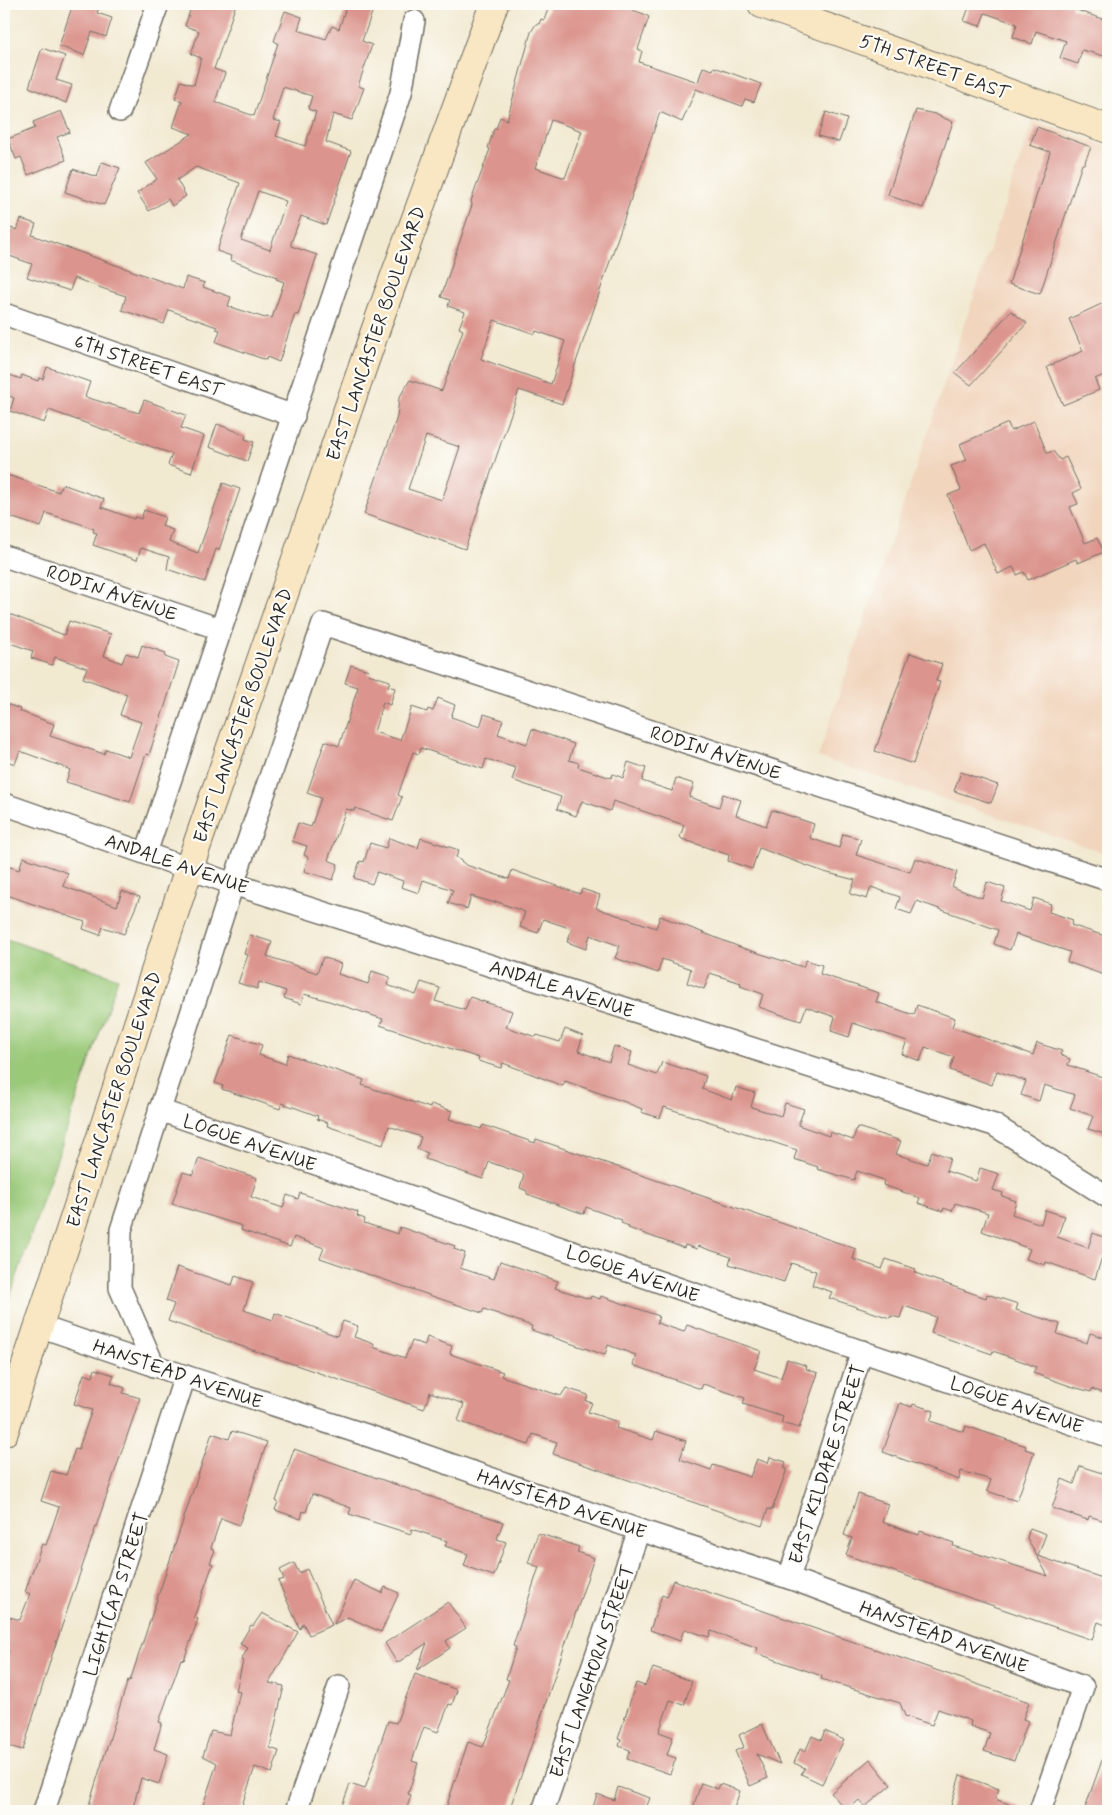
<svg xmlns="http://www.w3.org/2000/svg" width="1112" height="1815" font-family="Mynerve,sans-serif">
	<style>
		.built { fill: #f1d5bd }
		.green { fill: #9ac978; stroke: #627a52 }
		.building { fill: #db958e; fill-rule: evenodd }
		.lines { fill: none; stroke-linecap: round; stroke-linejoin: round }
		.street-casing { stroke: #716e65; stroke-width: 24 }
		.secondary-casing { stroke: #716e65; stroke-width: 30 }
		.street { stroke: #fff; stroke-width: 21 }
		.secondary { stroke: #f9e7c3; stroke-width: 28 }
		.labels { text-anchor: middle; stroke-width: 4.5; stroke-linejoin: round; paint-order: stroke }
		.street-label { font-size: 19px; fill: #2b2b2b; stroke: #fdfcf7 }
	</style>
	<rect width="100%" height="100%" fill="#fdfcf7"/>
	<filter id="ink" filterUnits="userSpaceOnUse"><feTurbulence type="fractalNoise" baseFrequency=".02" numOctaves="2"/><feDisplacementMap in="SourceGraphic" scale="10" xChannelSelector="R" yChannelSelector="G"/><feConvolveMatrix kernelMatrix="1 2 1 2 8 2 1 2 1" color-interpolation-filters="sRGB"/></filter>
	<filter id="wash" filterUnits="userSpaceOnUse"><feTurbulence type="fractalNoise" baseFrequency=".0096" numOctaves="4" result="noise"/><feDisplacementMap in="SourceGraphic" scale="20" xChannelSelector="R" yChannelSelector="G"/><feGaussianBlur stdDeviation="1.12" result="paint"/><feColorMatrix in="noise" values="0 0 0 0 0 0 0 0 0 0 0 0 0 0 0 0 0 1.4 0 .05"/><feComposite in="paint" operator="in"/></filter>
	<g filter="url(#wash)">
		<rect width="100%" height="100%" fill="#f2e9d1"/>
		<!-- built -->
		<path class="built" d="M 1033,121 L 1108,147 L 1108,854 L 818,757 Z"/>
		<!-- green -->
		<path class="green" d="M 4,938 L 118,978 L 4,1315 Z"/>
		<g id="blocks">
			<!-- building -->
			<g class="building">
				<path d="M 73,4 L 100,4 L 97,13 L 112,18 L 106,37 L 92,32 L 84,55 L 59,46 Z"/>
				<path d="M 192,4 L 236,4 L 214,69 L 225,73 L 215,102 L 254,116 L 278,43 L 274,41 L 285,11 L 302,17 L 298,30 L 326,39 L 332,26 L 339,29 L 347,4 L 375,4 L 362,41 L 372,45 L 358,86 L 364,88 L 352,120 L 333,114 L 326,142 L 351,151 L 326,225 L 301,216 L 291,243 L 291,246 L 317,255 L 298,315 L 295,314 L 279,362 L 267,357 L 266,360 L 216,342 L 220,330 L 216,329 L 217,327 L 169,310 L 164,324 L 122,310 L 126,296 L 110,291 L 74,278 L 70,291 L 27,277 L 32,264 L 4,254 L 4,226 L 17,230 L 21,219 L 36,224 L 32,235 L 183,289 L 186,277 L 205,283 L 203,287 L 231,297 L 228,306 L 265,318 L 266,317 L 272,318 L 284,282 L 276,279 L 277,277 L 230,260 L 231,256 L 217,251 L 240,183 L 196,167 L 177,180 L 186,196 L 172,206 L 168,199 L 149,211 L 137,193 L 157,179 L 146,163 L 192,134 L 173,127 L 182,101 L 175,99 L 181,81 L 194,85 L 201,58 L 191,54 L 199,31 L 185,26 ZM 283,87 L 312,96 L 308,109 L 316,112 L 305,146 L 276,136 L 281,122 L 273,120 ZM 258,191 L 286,201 L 270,250 L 241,240 Z"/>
				<path d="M 550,4 L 615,4 L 644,14 L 649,17 L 638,49 L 642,51 L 639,62 L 698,82 L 703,67 L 713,70 L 714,67 L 761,84 L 754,102 L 745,99 L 742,106 L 696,89 L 682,122 L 660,112 L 562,404 L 519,390 L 465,549 L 364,514 L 397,417 L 399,398 L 410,380 L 442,391 L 463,330 L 459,328 L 465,312 L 448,306 L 450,300 L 441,297 L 472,205 L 471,201 L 490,149 L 488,148 L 494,129 L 496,129 L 500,117 L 507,120 L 531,32 L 536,24 L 539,24 L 541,19 L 544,20 ZM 551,120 L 582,131 L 565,178 L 535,168 ZM 494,320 L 535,334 L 536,331 L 565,341 L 551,384 L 481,359 ZM 426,436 L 460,447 L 442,500 L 408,489 Z"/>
				<path d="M 966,4 L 1072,4 L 1071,8 L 1108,21 L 1108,57 L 1082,50 L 1078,64 L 1060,58 L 1066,41 L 1036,31 L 1032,44 L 1013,37 L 1017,24 L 985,13 L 980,26 L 964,21 L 969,7 L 966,6 Z"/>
				<path d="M 42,48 L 65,56 L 56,80 L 72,85 L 66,103 L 29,87 Z"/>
				<path d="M 916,110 L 935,114 L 953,122 L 923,208 L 888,195 Z"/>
				<path d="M 61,111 L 70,132 L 57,137 L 66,160 L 28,175 L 21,157 L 16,159 L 8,139 L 35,128 L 33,122 Z"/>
				<path d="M 826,112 L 847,119 L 839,142 L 818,136 Z"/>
				<path d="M 1037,127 L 1091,147 L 1084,164 L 1082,164 L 1040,294 L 1009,284 L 1050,152 L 1030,145 Z"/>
				<path d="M 102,162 L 120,168 L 104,205 L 65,192 L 73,169 L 97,177 Z"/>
				<path d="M 1108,301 L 1108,373 L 1095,379 L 1099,390 L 1063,405 L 1047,367 L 1083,351 L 1069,319 Z"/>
				<path d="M 1011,311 L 1027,323 L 971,385 L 955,373 Z"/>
				<path d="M 47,367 L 90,382 L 85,397 L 139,413 L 144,400 L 186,415 L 181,428 L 204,436 L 191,473 L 168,465 L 172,454 L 49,410 L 44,423 L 10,411 L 14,398 L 4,394 L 4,373 L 21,379 L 22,375 L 38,381 L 39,378 L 43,379 Z"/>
				<path d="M 1034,421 L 1047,453 L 1053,451 L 1060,460 L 1066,457 L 1081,489 L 1073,493 L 1078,504 L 1070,507 L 1085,543 L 1097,538 L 1104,552 L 1078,563 L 1076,559 L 1028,580 L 1024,572 L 1017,575 L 1013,567 L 998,574 L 984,543 L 969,550 L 948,495 L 961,490 L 951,466 L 967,460 L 960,444 L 1008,423 L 1011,431 Z"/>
				<path d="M 217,424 L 246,435 L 245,439 L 254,442 L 247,461 L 209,447 Z"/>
				<path d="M 4,474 L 59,492 L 62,484 L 79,490 L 104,499 L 101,507 L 134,519 L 135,517 L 141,519 L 144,510 L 165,517 L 162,526 L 173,530 L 169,542 L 198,553 L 223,483 L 240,489 L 219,550 L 216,549 L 205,582 L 167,569 L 169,557 L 141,548 L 137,560 L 93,545 L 97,533 L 93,532 L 94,529 L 78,523 L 46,513 L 41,527 L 4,515 Z"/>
				<path d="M 4,612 L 64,635 L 69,621 L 111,634 L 104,656 L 122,663 L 126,653 L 138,657 L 142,645 L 166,653 L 165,657 L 179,662 L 149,755 L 146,754 L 130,802 L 66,782 L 70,770 L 66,768 L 20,751 L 15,764 L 4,760 L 4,703 L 20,709 L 19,711 L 54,724 L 50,736 L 104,754 L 106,749 L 129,757 L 141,722 L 120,715 L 127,694 L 83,678 L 87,668 L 55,657 L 52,665 L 31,658 L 33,651 L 4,641 Z"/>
				<path d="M 910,653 L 942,664 L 936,681 L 940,682 L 913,764 L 875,751 Z"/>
				<path d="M 351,665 L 369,670 L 368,674 L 390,681 L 388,686 L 395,688 L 390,705 L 383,702 L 374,732 L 400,740 L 412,707 L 427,712 L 428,709 L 433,711 L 438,698 L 455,705 L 451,717 L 480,727 L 484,714 L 503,720 L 498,734 L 527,744 L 532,729 L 574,744 L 569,760 L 579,763 L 578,767 L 611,778 L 613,774 L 623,778 L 628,762 L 646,768 L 642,781 L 672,791 L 676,778 L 694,784 L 689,797 L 719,807 L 723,794 L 741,800 L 736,815 L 766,826 L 772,810 L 814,824 L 810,838 L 839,848 L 843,834 L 861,839 L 856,855 L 910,872 L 915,858 L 957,872 L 952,887 L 982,898 L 987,882 L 1005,888 L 1001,901 L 1030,911 L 1034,898 L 1051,904 L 1049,912 L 1073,920 L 1071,925 L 1108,937 L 1108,960 L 1104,975 L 1067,962 L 1070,952 L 1016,934 L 1010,950 L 994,944 L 998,930 L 917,901 L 911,914 L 896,909 L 900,897 L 871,887 L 867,899 L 850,894 L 855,880 L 824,872 L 759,848 L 752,869 L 728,861 L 729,855 L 682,839 L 680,837 L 684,825 L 613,801 L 610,811 L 582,801 L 576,816 L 557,809 L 561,797 L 512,780 L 516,768 L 486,759 L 483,769 L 421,748 L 419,754 L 413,752 L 398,795 L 402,797 L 393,821 L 355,808 L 354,811 L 346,809 L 328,860 L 338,864 L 333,880 L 304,871 L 308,857 L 304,855 L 307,846 L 292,841 L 298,823 L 311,827 L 321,798 L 307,793 L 325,741 L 339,746 L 358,687 L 345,683 Z"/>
				<path d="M 961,772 L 998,785 L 991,803 L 954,791 Z"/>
				<path d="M 389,838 L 418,848 L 421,838 L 459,850 L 456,857 L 466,865 L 509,879 L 512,870 L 580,894 L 582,889 L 600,895 L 596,908 L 656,928 L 660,916 L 745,949 L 803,967 L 806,960 L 822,965 L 820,974 L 879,993 L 876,1002 L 914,1015 L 917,1005 L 955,1018 L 952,1027 L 1033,1055 L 1037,1043 L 1062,1051 L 1060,1055 L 1070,1059 L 1068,1065 L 1108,1079 L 1108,1135 L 1088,1129 L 1093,1116 L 1070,1108 L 1075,1095 L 1044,1085 L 1039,1101 L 1021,1095 L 1026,1081 L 997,1071 L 992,1085 L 950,1070 L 954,1057 L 925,1047 L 920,1061 L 902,1054 L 907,1041 L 853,1023 L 849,1037 L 831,1031 L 835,1017 L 806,1007 L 801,1021 L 776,1013 L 759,1007 L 763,994 L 740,986 L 741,983 L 710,973 L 704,989 L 687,983 L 691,969 L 662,959 L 658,973 L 615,958 L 620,946 L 590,935 L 586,949 L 567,942 L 572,929 L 543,919 L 538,933 L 520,927 L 525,912 L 495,901 L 495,903 L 471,896 L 467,909 L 448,903 L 453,890 L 423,880 L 419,893 L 401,887 L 403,881 L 377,872 L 372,884 L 354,878 L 360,861 L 364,862 L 370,843 L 386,848 Z"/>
				<path d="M 23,857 L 68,873 L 63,886 L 117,906 L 122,891 L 140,897 L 124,934 L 103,927 L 100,935 L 83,929 L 85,922 L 4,894 L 4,865 L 19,870 Z"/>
				<path d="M 250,935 L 272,942 L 267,956 L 317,973 L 323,957 L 341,964 L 338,974 L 368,984 L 372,971 L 390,977 L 387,985 L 416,995 L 421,982 L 440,988 L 435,1001 L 465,1010 L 470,997 L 512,1011 L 506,1027 L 536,1037 L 537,1035 L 560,1042 L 565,1029 L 583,1036 L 578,1051 L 609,1062 L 614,1046 L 632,1052 L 628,1065 L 657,1075 L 662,1062 L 706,1076 L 702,1089 L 732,1100 L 736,1087 L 755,1093 L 751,1107 L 781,1116 L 785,1103 L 804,1109 L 798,1125 L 829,1136 L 830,1132 L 853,1140 L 857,1127 L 901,1141 L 896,1154 L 927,1164 L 932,1151 L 950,1158 L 946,1171 L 976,1181 L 980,1168 L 999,1174 L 993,1190 L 1003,1193 L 1002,1196 L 1016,1201 L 1012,1214 L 1041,1224 L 1045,1210 L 1065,1216 L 1057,1237 L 1088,1248 L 1093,1233 L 1108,1239 L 1108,1258 L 1102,1257 L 1095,1279 L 1046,1262 L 1045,1265 L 1026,1259 L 1030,1249 L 982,1231 L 988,1213 L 955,1203 L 952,1211 L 944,1208 L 943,1211 L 918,1203 L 920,1198 L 883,1185 L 884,1180 L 857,1171 L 854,1180 L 817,1169 L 818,1167 L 794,1159 L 797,1150 L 664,1107 L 660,1118 L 641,1112 L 642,1109 L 625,1102 L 565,1081 L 563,1086 L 503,1063 L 501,1068 L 478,1061 L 479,1058 L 380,1025 L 383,1019 L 326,1000 L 304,994 L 301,1004 L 284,998 L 286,991 L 259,982 L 257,989 L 238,983 L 248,955 L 244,954 Z"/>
				<path d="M 232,1035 L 262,1045 L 259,1055 L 285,1064 L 288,1054 L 364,1080 L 362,1085 L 430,1108 L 431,1104 L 452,1111 L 449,1119 L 481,1129 L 483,1125 L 535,1143 L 536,1139 L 816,1235 L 856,1249 L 853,1259 L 882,1269 L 886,1259 L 916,1269 L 915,1273 L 986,1298 L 987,1294 L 1018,1304 L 1016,1310 L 1060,1324 L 1057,1334 L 1087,1343 L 1090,1333 L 1108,1339 L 1108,1377 L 1103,1393 L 1092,1389 L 1091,1392 L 1070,1386 L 1033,1373 L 1036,1367 L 1024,1362 L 993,1351 L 992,1354 L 931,1333 L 936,1317 L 904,1306 L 900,1318 L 891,1316 L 890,1318 L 829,1298 L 832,1292 L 812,1285 L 816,1271 L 791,1263 L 784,1282 L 729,1264 L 731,1257 L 698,1246 L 697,1249 L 685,1245 L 684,1248 L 628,1228 L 629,1226 L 621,1223 L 622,1220 L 586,1207 L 584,1214 L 527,1194 L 527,1191 L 520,1188 L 524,1174 L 489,1162 L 483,1179 L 425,1159 L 428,1153 L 417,1149 L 421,1137 L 389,1126 L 383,1145 L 327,1126 L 328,1123 L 317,1119 L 318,1116 L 282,1103 L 280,1109 L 222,1089 L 223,1086 L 215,1083 Z"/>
				<path d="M 199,1158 L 257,1178 L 251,1197 L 283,1208 L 287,1195 L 298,1199 L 300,1193 L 358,1212 L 357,1216 L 365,1219 L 364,1223 L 398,1234 L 400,1227 L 455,1246 L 454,1249 L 465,1253 L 460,1268 L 494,1279 L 500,1261 L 558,1281 L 555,1288 L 590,1299 L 591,1296 L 600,1299 L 601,1296 L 659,1316 L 657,1323 L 684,1332 L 687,1325 L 761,1351 L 754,1369 L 781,1378 L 787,1359 L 807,1366 L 806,1369 L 818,1373 L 801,1423 L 799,1428 L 781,1423 L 783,1417 L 743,1404 L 745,1398 L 703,1384 L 701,1389 L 633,1365 L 636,1355 L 608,1345 L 605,1355 L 531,1330 L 532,1326 L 484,1309 L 482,1313 L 320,1258 L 324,1248 L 294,1237 L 290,1247 L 241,1230 L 242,1226 L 172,1204 L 183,1172 L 193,1175 Z"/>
				<path d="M 177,1267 L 232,1285 L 235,1276 L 253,1282 L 244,1310 L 273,1320 L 275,1313 L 337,1336 L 343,1321 L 358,1326 L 354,1337 L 374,1344 L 373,1347 L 405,1358 L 412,1341 L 425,1345 L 427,1337 L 452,1346 L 450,1354 L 503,1372 L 501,1376 L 561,1396 L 566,1388 L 588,1395 L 586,1401 L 592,1403 L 588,1412 L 618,1422 L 616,1428 L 653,1440 L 656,1431 L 686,1441 L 680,1459 L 711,1470 L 713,1465 L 750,1477 L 757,1459 L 768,1463 L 770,1457 L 786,1462 L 784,1468 L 787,1469 L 772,1510 L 768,1509 L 762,1526 L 553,1454 L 557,1442 L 533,1434 L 529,1445 L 458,1421 L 464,1404 L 430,1392 L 424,1409 L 168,1321 L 174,1304 L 166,1301 Z"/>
				<path d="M 95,1369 L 114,1375 L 111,1383 L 125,1388 L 123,1393 L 140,1398 L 51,1658 L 23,1750 L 4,1745 L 4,1668 L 9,1650 L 4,1648 L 4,1615 L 20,1620 L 30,1594 L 25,1592 L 42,1544 L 46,1545 L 59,1507 L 41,1501 L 51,1471 L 66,1475 L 75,1449 L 78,1450 L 92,1410 L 74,1404 L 84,1374 L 93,1377 Z"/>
				<path d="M 900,1403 L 912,1407 L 913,1404 L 934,1411 L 930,1421 L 964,1432 L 966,1426 L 1026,1446 L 1025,1449 L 1034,1452 L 1017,1501 L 987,1491 L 991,1480 L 961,1471 L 959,1480 L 883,1452 Z"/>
				<path d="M 232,1431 L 267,1442 L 239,1525 L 221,1518 L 211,1548 L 215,1550 L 210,1563 L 213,1564 L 194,1617 L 198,1619 L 184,1660 L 181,1659 L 159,1722 L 162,1723 L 154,1749 L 168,1754 L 159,1784 L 141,1778 L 132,1811 L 87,1811 L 128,1680 L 130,1681 L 212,1433 L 229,1439 Z"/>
				<path d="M 294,1449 L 503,1522 L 497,1539 L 506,1542 L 494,1576 L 464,1566 L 468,1554 L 445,1546 L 447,1541 L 412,1529 L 411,1534 L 367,1520 L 349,1514 L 351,1508 L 312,1494 L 306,1512 L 303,1511 L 301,1519 L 275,1510 L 278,1502 L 276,1501 Z"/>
				<path d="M 1080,1466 L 1108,1475 L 1108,1522 L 1089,1516 L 1088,1520 L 1052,1508 L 1062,1479 L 1074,1484 Z"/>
				<path d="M 858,1494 L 888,1504 L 882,1522 L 919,1535 L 920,1531 L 954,1543 L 953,1546 L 1048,1576 L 1027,1538 L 1030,1528 L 1046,1534 L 1038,1556 L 1108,1580 L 1108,1626 L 1098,1622 L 1092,1640 L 846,1555 L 852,1538 L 844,1535 Z"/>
				<path d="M 538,1533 L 579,1547 L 577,1552 L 594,1558 L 539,1723 L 509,1811 L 445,1811 L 468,1742 L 483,1747 L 509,1680 L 506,1679 L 516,1647 L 513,1646 L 539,1567 L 528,1563 Z"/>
				<path d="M 294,1563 L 299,1573 L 307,1569 L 332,1625 L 309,1635 L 303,1623 L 300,1629 L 278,1581 L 284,1579 L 280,1570 Z"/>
				<path d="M 354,1580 L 382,1593 L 385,1587 L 399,1593 L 381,1632 L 348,1617 L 334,1624 Z"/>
				<path d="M 673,1580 L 1029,1702 L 1023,1719 L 1028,1721 L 1014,1761 L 984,1751 L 990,1733 L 970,1726 L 971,1721 L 938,1709 L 932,1725 L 905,1716 L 900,1703 L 821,1679 L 822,1676 L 756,1653 L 758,1648 L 711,1631 L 709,1637 L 684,1629 L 680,1641 L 650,1630 L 662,1595 L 667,1597 Z"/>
				<path d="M 448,1602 L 466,1628 L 446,1641 L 450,1648 L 417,1670 L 427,1643 L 397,1663 L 385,1643 Z"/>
				<path d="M 262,1613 L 298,1632 L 269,1683 L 284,1686 L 270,1748 L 279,1751 L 272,1773 L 255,1767 L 240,1811 L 201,1811 L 217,1763 L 203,1756 L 211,1731 L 230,1735 L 240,1692 L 236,1691 L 243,1661 L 241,1660 L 248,1648 L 240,1644 L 251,1625 L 253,1626 Z"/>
				<path d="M 653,1668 L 692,1681 L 684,1705 L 670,1700 L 659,1732 L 673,1737 L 667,1755 L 676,1758 L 670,1774 L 627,1759 L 630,1750 L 619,1746 L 621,1740 L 618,1739 L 636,1683 L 645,1686 Z"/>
				<path d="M 415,1674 L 457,1690 L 452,1705 L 449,1704 L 438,1732 L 424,1727 L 412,1761 L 418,1763 L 408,1794 L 411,1795 L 406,1811 L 360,1811 L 342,1806 L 350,1784 L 365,1789 L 388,1721 L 396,1723 Z"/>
				<path d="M 762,1724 L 780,1764 L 757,1754 L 768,1778 L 750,1786 L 735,1751 L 744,1747 L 739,1735 Z"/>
				<path d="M 825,1731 L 844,1740 L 822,1784 L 801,1774 L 805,1768 L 794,1763 L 800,1749 L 805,1752 L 812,1736 L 821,1740 Z"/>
				<path d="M 1106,1749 L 1108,1750 L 1108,1811 L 1084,1811 Z"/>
				<path d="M 870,1759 L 891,1785 L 865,1807 L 859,1800 L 847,1811 L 831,1793 Z"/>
				<path d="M 960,1775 L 999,1789 L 995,1799 L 1023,1809 L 1022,1811 L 958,1811 L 950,1809 Z"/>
				<path d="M 701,1783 L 718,1789 L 720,1784 L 740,1791 L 733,1811 L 692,1811 Z"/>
				<path d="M 618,1787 L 650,1798 L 645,1811 L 592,1811 L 597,1794 L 614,1800 Z"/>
			</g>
		</g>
	</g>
	<g filter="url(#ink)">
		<use href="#blocks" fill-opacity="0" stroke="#716e65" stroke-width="1"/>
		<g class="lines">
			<!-- street casing -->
			<g class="street-casing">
				<g id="street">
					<path d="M 120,111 L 158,4"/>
					<path d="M 4,314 L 294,416"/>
					<path d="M 4,556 L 220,629"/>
					<path d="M 4,804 L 233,884 L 994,1125 L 1108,1197"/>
					<path d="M 146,853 L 401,93 L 414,21"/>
					<path d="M 159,1110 L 1108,1436"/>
					<path d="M 39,1326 L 185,1376 L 372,1437 L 639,1530 L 789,1578 L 1083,1687 L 1040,1811"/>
					<path d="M 154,1366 L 120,1288 L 121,1230 L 233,884 L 323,624 L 1108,880"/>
					<path d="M 789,1578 L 862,1351"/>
					<path d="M 44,1811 L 185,1376"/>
					<path d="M 296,1811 L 339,1686"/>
					<path d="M 543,1811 L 639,1530"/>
				</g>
			</g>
			<!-- secondary casing -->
			<g class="secondary-casing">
				<g id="secondary">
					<path d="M 762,4 L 1108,129"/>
					<path d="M 4,1432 L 189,868 L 381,314 L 494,4"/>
				</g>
			</g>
			<!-- street -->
			<use href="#street" class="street"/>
			<!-- secondary -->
			<use href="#secondary" class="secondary"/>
		</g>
	</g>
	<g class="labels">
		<!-- street labels -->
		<g class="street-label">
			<text transform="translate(935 66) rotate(20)" y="7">5TH STREET EAST</text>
			<text transform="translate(375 333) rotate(-71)" y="7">EAST LANCASTER BOULEVARD</text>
			<text transform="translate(149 365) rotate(19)" y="7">6TH STREET EAST</text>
			<text transform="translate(112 592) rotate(19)" y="7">RODIN AVENUE</text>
			<text transform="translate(242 715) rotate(-71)" y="7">EAST LANCASTER BOULEVARD</text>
			<text transform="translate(716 752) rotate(18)" y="7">RODIN AVENUE</text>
			<text transform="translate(177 863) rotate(19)" y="7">ANDALE AVENUE</text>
			<text transform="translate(562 988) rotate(18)" y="7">ANDALE AVENUE</text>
			<text transform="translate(113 1099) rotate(-72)" y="7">EAST LANCASTER BOULEVARD</text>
			<text transform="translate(250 1142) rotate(19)" y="7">LOGUE AVENUE</text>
			<text transform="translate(633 1273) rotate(19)" y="7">LOGUE AVENUE</text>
			<text transform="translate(178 1373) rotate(19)" y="7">HANSTEAD AVENUE</text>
			<text transform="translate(1017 1404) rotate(19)" y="7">LOGUE AVENUE</text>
			<text transform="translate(826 1464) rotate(-72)" y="7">EAST KILDARE STREET</text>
			<text transform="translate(562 1503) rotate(19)" y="7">HANSTEAD AVENUE</text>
			<text transform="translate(115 1594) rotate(-72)" y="7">LIGHTCAP STREET</text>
			<text transform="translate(944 1636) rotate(20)" y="7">HANSTEAD AVENUE</text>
			<text transform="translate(591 1671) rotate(-71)" y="7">EAST LANGHORN STREET</text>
		</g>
	</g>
	<!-- margin -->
	<rect width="1112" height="1815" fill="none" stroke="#fdfcf7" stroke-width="20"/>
</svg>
